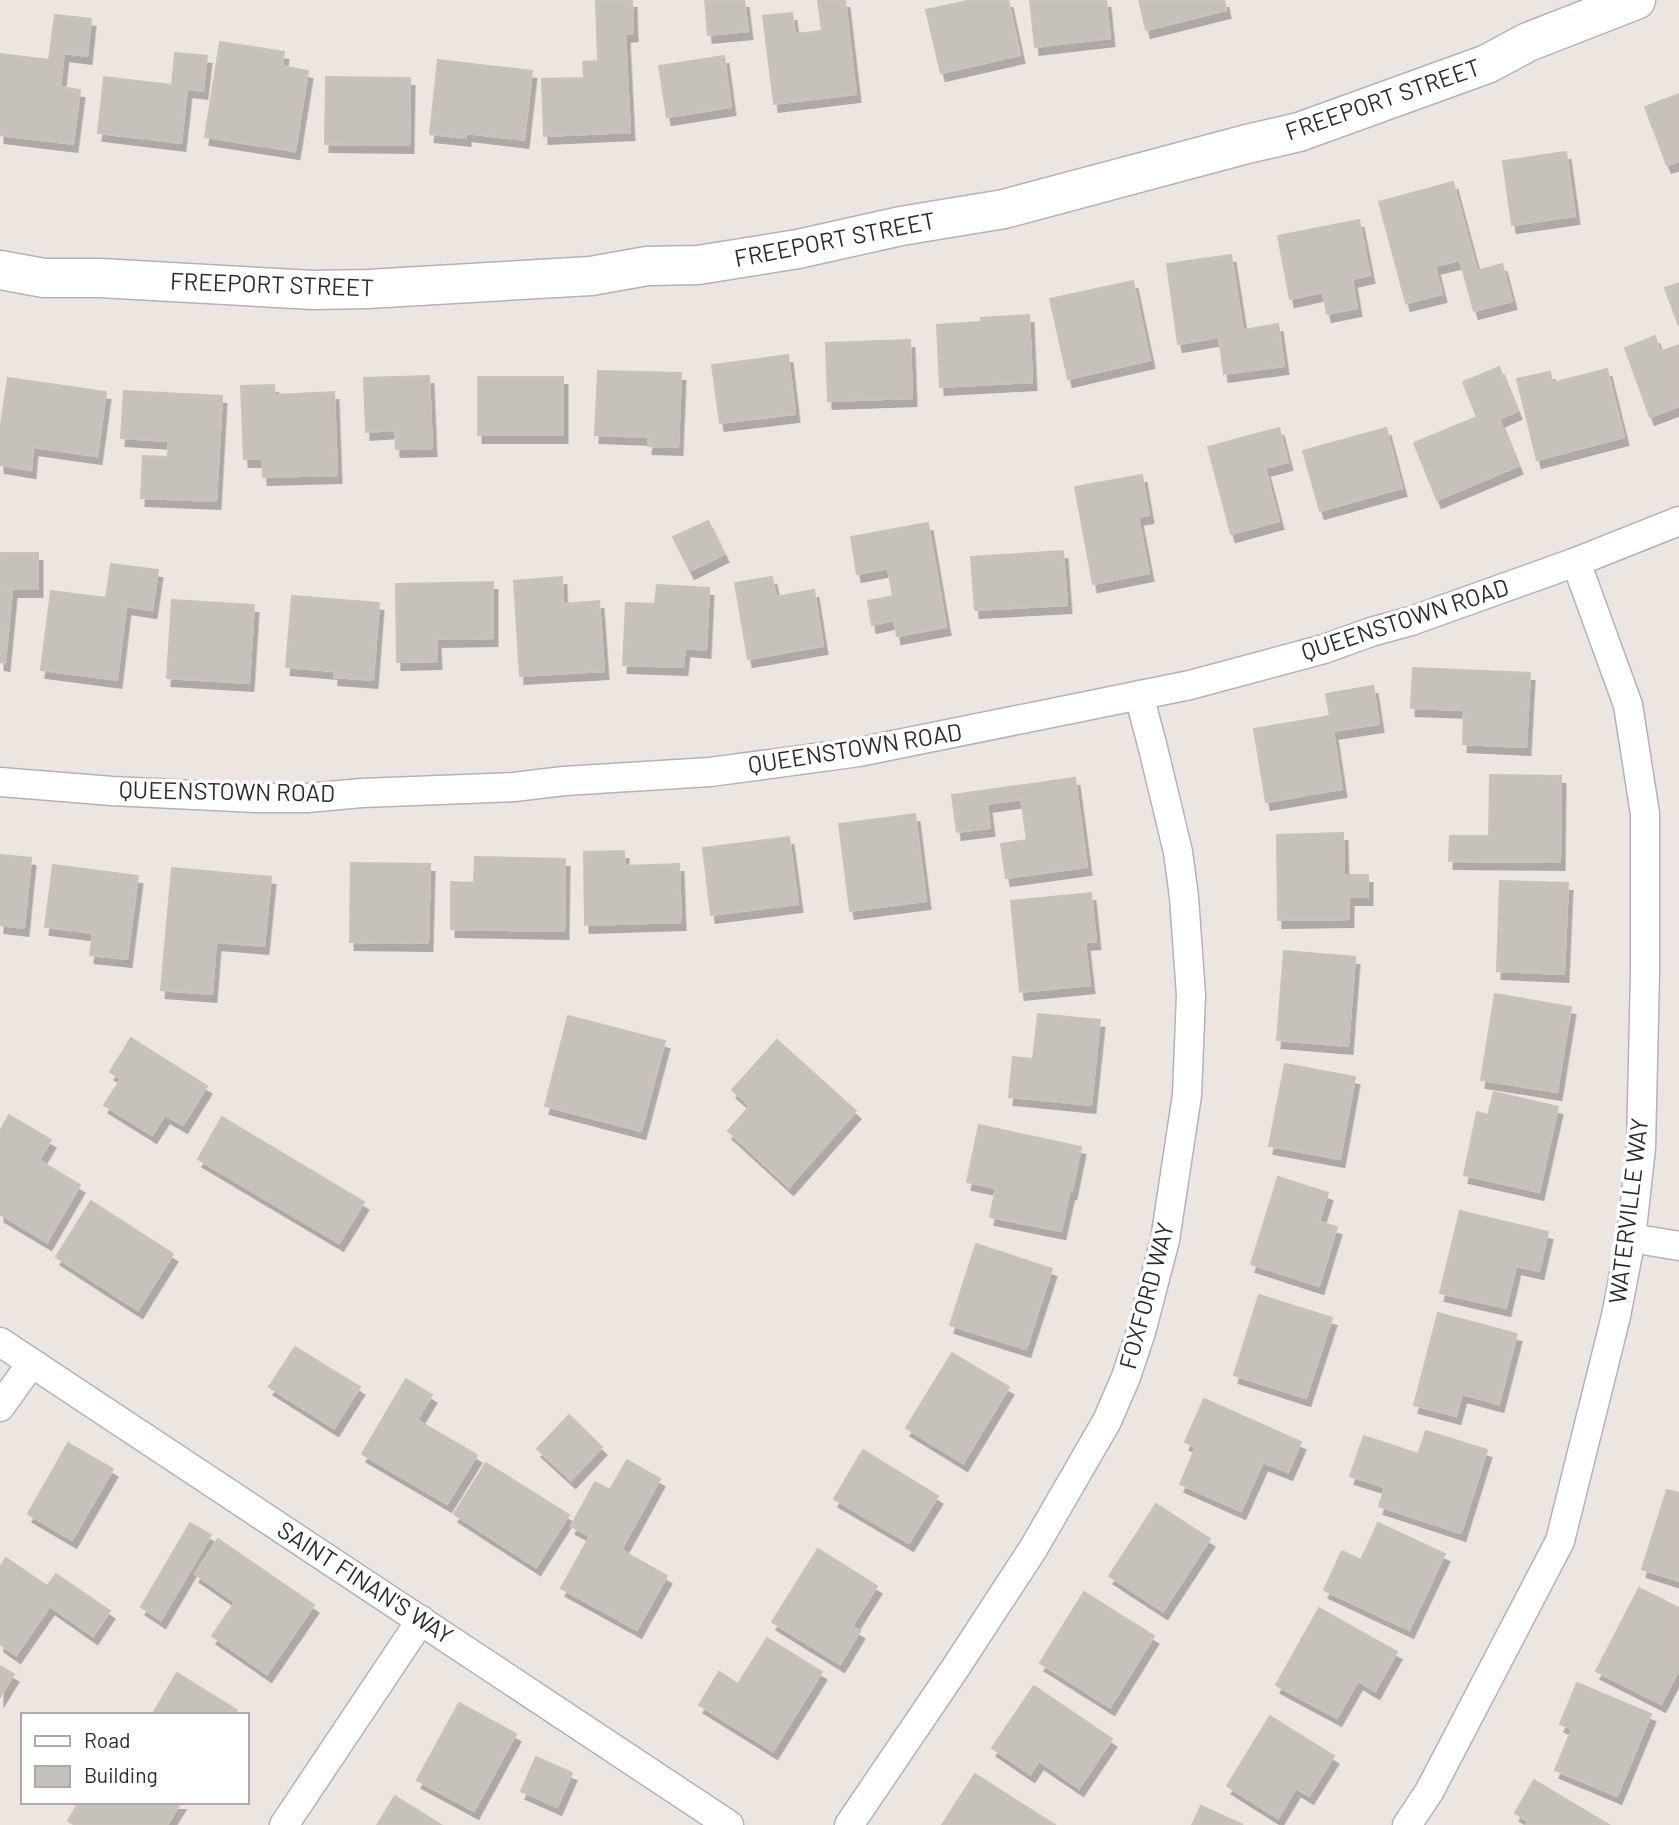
<svg xmlns="http://www.w3.org/2000/svg" width="1679" height="1825" font-family="Barlow,sans-serif">
	<style>
		.building { fill: #c6c1bb; stroke: #c9c2b9; stroke-width: 2; filter: url(#shadow) }
		.lines { fill: none; stroke-linecap: round; stroke-linejoin: round }
		.street-casing { stroke: #b0b3bc; stroke-width: 31 }
		.secondary-casing { stroke: #b0b3bc; stroke-width: 41 }
		.street { stroke: #fff; stroke-width: 28 }
		.secondary { stroke: #fff; stroke-width: 38 }
		.labels { text-anchor: middle; stroke-width: 7; stroke-linejoin: round; paint-order: stroke }
		.street-label { font-size: 24px; fill: #2c2c2c; stroke: #fff }
	</style>
	<defs>
		<filter id="shadow"><feDropShadow dx="4.5" dy="8" stdDeviation="0" flood-color="#0004"/></filter>
	</defs>
	<rect width="100%" height="100%" fill="#ede6e0"/>
	<!-- building -->
	<g class="building">
		<path d="M 596,0 L 632,0 L 633,33 L 625,34 L 630,132 L 544,136 L 542,79 L 584,78 L 583,62 L 598,61 Z"/>
		<path d="M 705,0 L 744,0 L 748,31 L 708,35 Z"/>
		<path d="M 818,0 L 845,0 L 856,94 L 774,104 L 763,16 L 792,13 L 795,34 L 822,31 Z"/>
		<path d="M 972,0 L 1008,0 L 1020,55 L 941,73 L 926,10 Z"/>
		<path d="M 1030,0 L 1106,0 L 1110,38 L 1035,47 Z"/>
		<path d="M 1139,0 L 1224,0 L 1226,10 L 1146,30 Z"/>
		<path d="M 55,15 L 91,19 L 87,56 L 64,53 L 60,87 L 80,90 L 73,144 L 0,135 L 0,54 L 49,60 Z"/>
		<path d="M 220,42 L 284,52 L 282,66 L 308,71 L 295,151 L 205,137 Z"/>
		<path d="M 175,53 L 207,56 L 203,91 L 187,89 L 181,143 L 98,133 L 104,77 L 172,85 Z"/>
		<path d="M 724,56 L 731,107 L 667,117 L 659,66 Z"/>
		<path d="M 438,60 L 532,71 L 524,140 L 466,133 L 466,138 L 430,134 Z"/>
		<path d="M 326,77 L 410,78 L 409,145 L 325,144 Z"/>
		<path d="M 1679,94 L 1679,161 L 1667,165 L 1645,107 Z"/>
		<path d="M 1566,152 L 1575,216 L 1512,225 L 1503,161 Z"/>
		<path d="M 1453,182 L 1477,271 L 1502,264 L 1512,301 L 1474,311 L 1460,260 L 1435,266 L 1442,294 L 1406,303 L 1379,202 Z"/>
		<path d="M 1359,220 L 1370,275 L 1352,279 L 1357,308 L 1327,314 L 1323,292 L 1290,299 L 1278,236 Z"/>
		<path d="M 1231,255 L 1243,330 L 1278,324 L 1284,366 L 1224,374 L 1219,337 L 1178,344 L 1167,264 Z"/>
		<path d="M 1133,281 L 1150,360 L 1068,379 L 1050,299 Z"/>
		<path d="M 1679,283 L 1679,326 L 1665,288 Z"/>
		<path d="M 1029,315 L 1032,382 L 940,387 L 937,325 L 981,322 L 981,318 Z"/>
		<path d="M 1655,336 L 1660,352 L 1679,345 L 1679,406 L 1650,417 L 1625,348 Z"/>
		<path d="M 910,340 L 912,398 L 828,401 L 826,343 Z"/>
		<path d="M 788,355 L 795,414 L 720,423 L 712,365 Z"/>
		<path d="M 1499,367 L 1517,411 L 1499,419 L 1518,466 L 1437,500 L 1414,443 L 1477,417 L 1463,382 Z"/>
		<path d="M 1607,369 L 1624,437 L 1537,460 L 1517,379 L 1550,372 L 1552,383 Z"/>
		<path d="M 598,371 L 681,373 L 678,447 L 648,446 L 649,437 L 595,435 Z"/>
		<path d="M 429,376 L 432,448 L 396,449 L 395,430 L 366,432 L 364,378 Z"/>
		<rect x="478" y="377" width="85" height="58"/>
		<path d="M 8,378 L 106,392 L 97,456 L 33,447 L 31,470 L 0,465 L 0,431 Z"/>
		<path d="M 274,385 L 275,395 L 334,392 L 337,475 L 263,477 L 262,459 L 244,459 L 241,386 Z"/>
		<path d="M 124,391 L 222,396 L 216,501 L 141,498 L 143,456 L 168,457 L 169,441 L 121,438 Z"/>
		<path d="M 1279,428 L 1288,462 L 1265,468 L 1279,521 L 1231,534 L 1208,447 Z"/>
		<path d="M 1386,428 L 1402,488 L 1320,511 L 1303,451 Z"/>
		<path d="M 1142,475 L 1149,515 L 1138,517 L 1149,573 L 1093,584 L 1075,487 Z"/>
		<path d="M 708,521 L 724,554 L 690,571 L 673,537 Z"/>
		<path d="M 928,523 L 946,627 L 897,636 L 894,620 L 872,625 L 868,601 L 893,596 L 888,568 L 857,574 L 851,537 Z"/>
		<path d="M 1063,551 L 1067,605 L 975,610 L 971,557 Z"/>
		<rect x="0" y="553" width="38" height="36"/>
		<path d="M 111,564 L 158,570 L 152,610 L 126,606 L 117,680 L 41,670 L 51,591 L 106,598 Z"/>
		<path d="M 562,577 L 563,604 L 599,601 L 604,671 L 520,676 L 514,581 Z"/>
		<path d="M 772,577 L 776,597 L 814,590 L 823,646 L 748,659 L 735,583 Z"/>
		<path d="M 493,582 L 493,638 L 436,639 L 437,661 L 397,662 L 396,584 Z"/>
		<path d="M 657,585 L 709,588 L 706,650 L 685,648 L 683,667 L 623,665 L 626,603 L 655,604 Z"/>
		<path d="M 0,590 L 12,591 L 5,663 L 0,662 Z"/>
		<path d="M 292,596 L 379,603 L 373,680 L 334,677 L 334,671 L 286,667 Z"/>
		<path d="M 172,600 L 254,605 L 249,683 L 167,678 Z"/>
		<path d="M 1413,668 L 1530,673 L 1526,747 L 1463,744 L 1464,710 L 1411,708 Z"/>
		<path d="M 1373,686 L 1379,724 L 1333,731 L 1342,789 L 1266,802 L 1254,729 L 1330,716 L 1326,694 Z"/>
		<path d="M 1490,775 L 1561,776 L 1560,862 L 1449,861 L 1450,836 L 1489,836 Z"/>
		<path d="M 1075,778 L 1087,867 L 1006,878 L 1001,844 L 1027,840 L 1021,799 L 987,804 L 990,828 L 957,832 L 952,795 Z"/>
		<path d="M 915,814 L 926,901 L 850,911 L 839,824 Z"/>
		<path d="M 1343,833 L 1344,875 L 1368,875 L 1368,897 L 1349,897 L 1349,919 L 1278,920 L 1277,835 Z"/>
		<path d="M 789,837 L 798,904 L 711,915 L 703,848 Z"/>
		<path d="M 624,851 L 625,866 L 679,864 L 681,922 L 585,925 L 584,852 Z"/>
		<path d="M 0,855 L 31,858 L 24,928 L 0,925 Z"/>
		<path d="M 475,857 L 565,859 L 564,931 L 451,929 L 451,882 L 474,883 Z"/>
		<path d="M 351,863 L 430,864 L 428,943 L 350,942 Z"/>
		<path d="M 53,865 L 138,876 L 127,959 L 90,955 L 93,933 L 45,927 Z"/>
		<path d="M 172,868 L 271,877 L 264,946 L 216,942 L 212,994 L 161,990 Z"/>
		<path d="M 1500,881 L 1568,883 L 1564,974 L 1497,971 Z"/>
		<path d="M 1091,893 L 1096,941 L 1085,942 L 1090,985 L 1020,992 L 1011,901 Z"/>
		<path d="M 1284,951 L 1355,957 L 1348,1046 L 1277,1040 Z"/>
		<path d="M 1495,994 L 1571,1007 L 1557,1092 L 1481,1080 Z"/>
		<path d="M 1038,1014 L 1100,1020 L 1091,1105 L 1009,1097 L 1013,1057 L 1033,1059 Z"/>
		<path d="M 568,1016 L 665,1041 L 641,1131 L 545,1106 Z"/>
		<path d="M 131,1038 L 207,1086 L 183,1125 L 165,1115 L 152,1135 L 104,1105 L 121,1079 L 110,1072 Z"/>
		<path d="M 777,1040 L 856,1111 L 789,1187 L 728,1131 L 750,1106 L 732,1090 Z"/>
		<path d="M 1285,1064 L 1355,1077 L 1340,1159 L 1269,1146 Z"/>
		<path d="M 1494,1092 L 1558,1107 L 1539,1192 L 1464,1175 L 1477,1112 L 1488,1115 Z"/>
		<path d="M 9,1115 L 51,1140 L 39,1160 L 80,1185 L 47,1242 L 0,1214 L 0,1131 Z"/>
		<path d="M 222,1117 L 364,1202 L 339,1243 L 198,1159 Z"/>
		<path d="M 979,1125 L 1081,1147 L 1072,1191 L 1070,1190 L 1061,1231 L 990,1217 L 996,1188 L 967,1182 Z"/>
		<path d="M 1278,1177 L 1328,1193 L 1319,1222 L 1337,1227 L 1319,1286 L 1251,1264 Z"/>
		<path d="M 91,1201 L 173,1254 L 138,1310 L 56,1257 Z"/>
		<path d="M 1460,1211 L 1548,1232 L 1539,1271 L 1516,1266 L 1506,1308 L 1440,1293 Z"/>
		<path d="M 976,1244 L 1052,1269 L 1026,1349 L 950,1325 Z"/>
		<path d="M 1259,1295 L 1332,1318 L 1306,1398 L 1234,1375 Z"/>
		<path d="M 1438,1313 L 1517,1334 L 1499,1404 L 1462,1394 L 1456,1416 L 1414,1405 Z"/>
		<path d="M 295,1347 L 360,1387 L 334,1428 L 269,1387 Z"/>
		<path d="M 952,1353 L 1009,1387 L 963,1463 L 906,1428 Z"/>
		<path d="M 406,1379 L 432,1395 L 417,1420 L 477,1455 L 447,1504 L 362,1454 Z"/>
		<path d="M 1204,1399 L 1301,1442 L 1288,1472 L 1263,1462 L 1241,1511 L 1180,1484 L 1196,1447 L 1185,1442 Z"/>
		<path d="M 569,1415 L 602,1447 L 571,1480 L 537,1449 Z"/>
		<path d="M 1426,1431 L 1487,1450 L 1461,1533 L 1379,1506 L 1385,1487 L 1350,1476 L 1364,1436 L 1418,1454 Z"/>
		<path d="M 68,1443 L 113,1469 L 72,1540 L 28,1514 Z"/>
		<path d="M 863,1450 L 938,1496 L 909,1543 L 834,1499 Z"/>
		<path d="M 627,1460 L 660,1479 L 621,1550 L 667,1576 L 637,1630 L 561,1588 L 590,1536 L 571,1526 L 595,1482 L 610,1490 Z"/>
		<path d="M 486,1463 L 569,1515 L 536,1567 L 454,1514 Z"/>
		<path d="M 1667,1490 L 1679,1493 L 1679,1581 L 1642,1569 Z"/>
		<path d="M 1156,1504 L 1210,1539 L 1163,1611 L 1109,1576 Z"/>
		<path d="M 190,1523 L 211,1535 L 161,1620 L 141,1607 Z"/>
		<path d="M 1378,1523 L 1445,1554 L 1409,1630 L 1324,1590 L 1342,1551 L 1361,1560 Z"/>
		<path d="M 218,1539 L 314,1605 L 267,1674 L 212,1636 L 235,1602 L 195,1574 Z"/>
		<path d="M 818,1549 L 877,1586 L 852,1626 L 860,1631 L 840,1664 L 772,1622 Z"/>
		<path d="M 6,1558 L 47,1586 L 56,1574 L 110,1611 L 93,1636 L 50,1606 L 16,1655 L 0,1644 L 0,1567 Z"/>
		<path d="M 1639,1588 L 1679,1608 L 1679,1669 L 1661,1704 L 1596,1671 Z"/>
		<path d="M 1084,1592 L 1154,1636 L 1110,1707 L 1040,1663 Z"/>
		<path d="M 1319,1608 L 1397,1652 L 1375,1691 L 1358,1681 L 1337,1718 L 1276,1685 Z"/>
		<path d="M 767,1638 L 822,1672 L 773,1751 L 699,1705 L 719,1672 L 738,1684 Z"/>
		<path d="M 0,1666 L 14,1674 L 0,1697 Z"/>
		<path d="M 177,1673 L 237,1710 L 234,1715 L 152,1715 Z"/>
		<path d="M 1577,1683 L 1651,1714 L 1617,1796 L 1555,1770 L 1572,1729 L 1560,1724 Z"/>
		<path d="M 1034,1686 L 1112,1739 L 1079,1788 L 1039,1761 L 1030,1774 L 992,1748 Z"/>
		<path d="M 459,1703 L 516,1734 L 474,1811 L 417,1780 Z"/>
		<path d="M 1270,1716 L 1334,1756 L 1309,1796 L 1296,1788 L 1278,1818 L 1227,1786 Z"/>
		<path d="M 536,1757 L 572,1773 L 557,1807 L 521,1791 Z"/>
		<path d="M 975,1774 L 1055,1825 L 942,1825 Z"/>
		<path d="M 1534,1780 L 1609,1825 L 1526,1825 L 1528,1821 L 1515,1813 Z"/>
		<path d="M 395,1796 L 441,1825 L 377,1825 Z"/>
		<path d="M 79,1802 L 181,1802 L 167,1825 L 75,1825 L 68,1821 Z"/>
		<path d="M 1201,1806 L 1243,1825 L 1192,1825 Z"/>
	</g>
	<g class="lines">
		<!-- street casing -->
		<g class="street-casing">
			<g id="street">
				<path d="M 0,782 L 112,791 L 257,798 L 307,798 L 362,793 L 514,787 L 564,781 L 710,772 L 859,752 L 1190,685 L 1324,649 L 1371,632 L 1411,621 L 1576,562 L 1679,521"/>
				<path d="M 1631,1238 L 1679,1246"/>
				<path d="M 0,1342 L 729,1825"/>
				<path d="M 0,1407 L 31,1364"/>
				<path d="M 284,1825 L 421,1620"/>
				<path d="M 849,1825 L 954,1670 L 1033,1549 L 1107,1421 L 1126,1377 L 1141,1332 L 1165,1240 L 1187,1095 L 1191,995 L 1184,897 L 1178,852 L 1153,748 L 1139,695"/>
				<path d="M 1407,1825 L 1429,1792 L 1560,1541 L 1616,1316 L 1631,1238 L 1641,1148 L 1645,973 L 1645,814 L 1628,705 L 1576,562"/>
			</g>
		</g>
		<!-- secondary casing -->
		<g class="secondary-casing">
			<path id="secondary" d="M 0,270 L 44,278 L 100,278 L 313,290 L 368,289 L 591,276 L 647,266 L 698,265 L 798,249 L 901,226 L 1004,209 L 1247,144 L 1299,132 L 1487,64 L 1528,42 L 1636,0"/>
		</g>
		<!-- street -->
		<use href="#street" class="street"/>
		<!-- secondary -->
		<use href="#secondary" class="secondary"/>
	</g>
	<g class="labels">
		<!-- street labels -->
		<g class="street-label">
			<text transform="translate(1383 100) rotate(-19)" y="8">FREEPORT STREET</text>
			<text transform="translate(835 240) rotate(-11)" y="8">FREEPORT STREET</text>
			<text transform="translate(272 285) rotate(2)" y="8">FREEPORT STREET</text>
			<text transform="translate(1405 620) rotate(-18)" y="8">QUEENSTOWN ROAD</text>
			<text transform="translate(855 749) rotate(-9)" y="8">QUEENSTOWN ROAD</text>
			<text transform="translate(227 792) rotate(1)" y="8">QUEENSTOWN ROAD</text>
			<text transform="translate(1629 1211) rotate(-83)" y="8">WATERVILLE WAY</text>
			<text transform="translate(1147 1296) rotate(-75)" y="8">FOXFORD WAY</text>
			<text transform="translate(365 1583) rotate(33)" y="8">SAINT FINAN'S WAY</text>
		</g>
	</g>
	<!-- legend -->
	<rect x="21" y="1713" width="228" height="91" fill="#ffffff" stroke="#ababab" stroke-width="2"/>
	<rect x="35" y="1736" width="35" height="10" fill="#ffffff" stroke="#ababab" stroke-width="2"/>
	<text x="84" y="1748" font-size="21" fill="#2c2c2c">Road</text>
	<rect x="35" y="1766" width="35" height="21" fill="#c6c1bb" stroke="#ababab" stroke-width="2"/>
	<text x="84" y="1783" font-size="21" fill="#2c2c2c">Building</text>
</svg>
